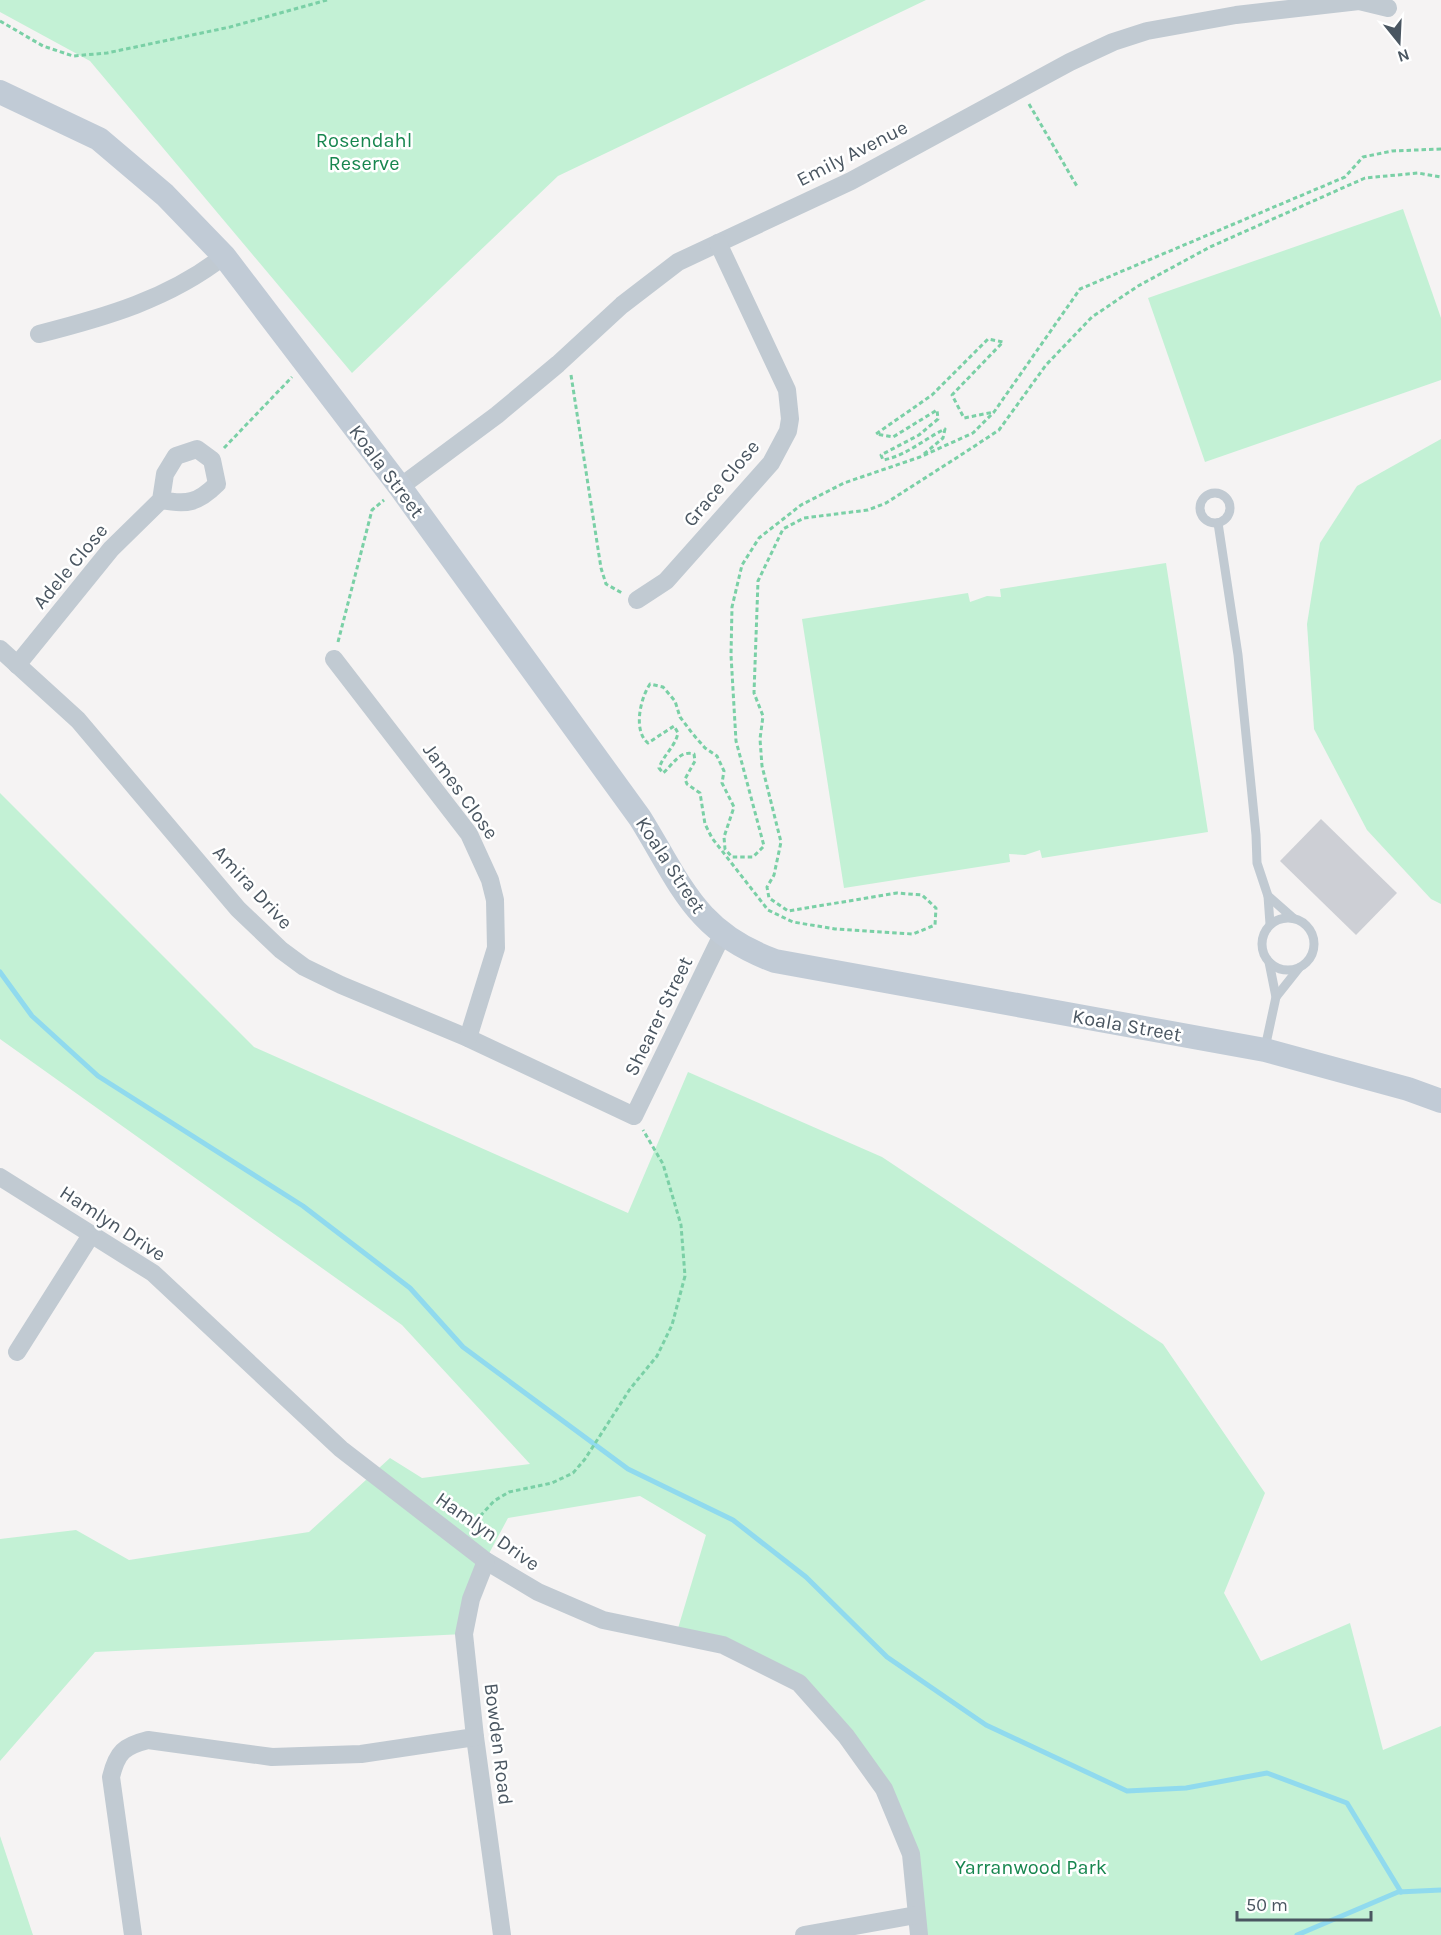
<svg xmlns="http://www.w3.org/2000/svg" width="1441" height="1935" font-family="Karla,sans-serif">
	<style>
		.green { fill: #c3f1d5 }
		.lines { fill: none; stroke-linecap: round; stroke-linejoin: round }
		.stream { stroke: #90daee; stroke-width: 5 }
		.building { fill: #cdcfd5 }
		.path { stroke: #7ad0a6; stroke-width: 3; stroke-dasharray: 4.5 3; stroke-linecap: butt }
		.lane { stroke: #c1cad2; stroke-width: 9 }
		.street { stroke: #c1cad2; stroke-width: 18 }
		.secondary { stroke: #c1cbd6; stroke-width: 24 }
		.labels { text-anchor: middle; stroke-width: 5; stroke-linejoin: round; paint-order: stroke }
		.park-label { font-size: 20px; fill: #17864f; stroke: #fff }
		.street-label { font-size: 20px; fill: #4a5661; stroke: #fff }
	</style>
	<rect width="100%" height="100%" fill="#f5f3f3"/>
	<!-- green -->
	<g class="green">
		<path d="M 0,0 L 926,0 L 558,176 L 352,373 L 90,61 L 0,12 Z"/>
		<path d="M 1403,209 L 1441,318 L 1441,380 L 1205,462 L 1148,298 Z"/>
		<path d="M 1441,439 L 1441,904 L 1431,899 L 1367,830 L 1314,729 L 1307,624 L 1320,543 L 1357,486 Z"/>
		<path d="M 1166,563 L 1208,832 L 1042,858 L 1040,850 L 1025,855 L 1009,854 L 1010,862 L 844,888 L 802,619 L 968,593 L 970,602 L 987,596 L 1001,597 L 1000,589 Z"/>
		<path d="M 0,793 L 254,1047 L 628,1213 L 688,1072 L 882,1157 L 1163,1344 L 1265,1493 L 1224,1593 L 1261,1661 L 1350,1623 L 1383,1750 L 1441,1726 L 1441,1935 L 919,1935 L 911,1854 L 884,1789 L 799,1683 L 676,1635 L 706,1535 L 640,1496 L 508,1518 L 485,1561 L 464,1634 L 95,1652 L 0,1761 L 0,1539 L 76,1530 L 129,1560 L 309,1532 L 390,1458 L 422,1478 L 530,1464 L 402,1325 L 0,1039 Z"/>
		<path d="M 0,1836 L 33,1935 L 0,1935 Z"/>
	</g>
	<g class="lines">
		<!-- stream -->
		<g class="stream">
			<path d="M 0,972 L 32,1016 L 98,1076 L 303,1206 L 410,1288 L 463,1347 L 628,1469 L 733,1520 L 806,1577 L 887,1657 L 986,1725 L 1127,1791 L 1186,1788 L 1267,1773 L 1347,1803 L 1401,1892"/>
			<path d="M 1297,1935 L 1398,1892 L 1441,1890"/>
		</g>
	</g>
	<!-- building -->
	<path class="building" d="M 1321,819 L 1397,893 L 1356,935 L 1280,861 Z"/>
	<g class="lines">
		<!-- path -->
		<g class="path">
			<path d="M 0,21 L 43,46 L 73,56 L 107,53 L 230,27 L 327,0"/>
			<path d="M 1029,104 L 1078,188"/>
			<path d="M 1441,149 L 1392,151 L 1363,157 L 1345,177 L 1080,289 L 994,412 L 973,433 L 920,457 L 844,483 L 801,505 L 759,538 L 742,565 L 732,607 L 731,655 L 736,741 L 764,846 L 753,857 L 732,857 L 725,849 L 724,837 L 734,807 L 722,783 L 724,771 L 717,756 L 705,748 L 692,733 L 680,717 L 675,701 L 663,687 L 650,684 C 640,699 633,731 648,743 L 674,726 L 678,733 C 675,747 664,754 659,768 L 663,773 C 673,765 679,750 694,754 L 695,761 L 685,779 L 687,784 L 700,793 L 705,824 L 712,838 L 768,910 L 793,922 L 835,929 L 913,934 L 935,925 L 936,908 L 922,895 L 897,893 L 788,911 L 769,898 L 767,887 L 774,875 L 781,842 L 762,766 L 760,739 L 763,716 L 754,693 L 758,581 L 783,529 L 804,518 L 868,510 L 886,503 L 964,453 L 999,430 L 1046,365 L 1092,317 L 1138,286 L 1210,247 L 1365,178 L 1418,173 L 1441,177"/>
			<path d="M 571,375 L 601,568 L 606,584 L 622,593"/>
			<path d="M 224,448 L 292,377"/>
			<path d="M 924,454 L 943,438 L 945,429 C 924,439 906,456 883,460 L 881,455 L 919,435 L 938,419 L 937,410 L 893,437 L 876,434 L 932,395 L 988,339 L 1003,342 L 952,395 L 964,418 L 994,412"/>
			<path d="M 338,642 L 372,510 L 384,500"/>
			<path d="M 470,1527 L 494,1501 L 509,1492 L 552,1483 L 573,1473 L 585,1459 L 630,1389 L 657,1356 L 672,1325 L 685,1276 L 681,1225 L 663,1164 L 643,1130"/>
		</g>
		<!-- lane -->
		<g class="lane">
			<circle cx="1215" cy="508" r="15"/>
			<path d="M 1218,523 L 1238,655 L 1256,835 L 1257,863 L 1268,896 L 1270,924"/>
			<path d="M 1268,896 L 1293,918"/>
			<circle cx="1288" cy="944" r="26"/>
			<path d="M 1276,997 L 1299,968"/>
			<path d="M 1265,1048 L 1276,997 L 1269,962"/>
		</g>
		<!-- street -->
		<g class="street">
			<path d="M 39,334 C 106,317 169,299 224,256"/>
			<path d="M 400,487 L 497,415 L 558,364 L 622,305 L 678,262 L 851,181 L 1070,62 L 1113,42 L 1147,31 L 1236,15 L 1359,1 L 1388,8"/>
			<path d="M 637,600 L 666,581 L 771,463 L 788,431 L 790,419 L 787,390 L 718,243"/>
			<path d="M 0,649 L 78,720 L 238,909 L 281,950 L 304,967 L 341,985 L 468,1038 L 634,1116 L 722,935"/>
			<path d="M 334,659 L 469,834 L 490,880 L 495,900 L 496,948 L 468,1038"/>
			<path d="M 17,665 L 111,549 L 161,500 L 165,474 L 176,456 L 197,449 L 212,460 L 217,484 C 198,503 187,505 161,500"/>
			<path d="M 0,1177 L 153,1273 L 341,1449 L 486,1561 L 538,1592 L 603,1620 L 723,1645 L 799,1683 L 846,1736 L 884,1789 L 911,1854 L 919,1935"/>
			<path d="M 17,1352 L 91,1235"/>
			<path d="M 486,1561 L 471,1599 L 464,1634 L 475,1737 L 502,1935"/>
			<path d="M 133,1935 L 111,1777 C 117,1752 124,1746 148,1740 L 272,1757 L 361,1754 L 475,1737"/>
			<path d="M 804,1935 L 916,1915"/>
		</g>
		<!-- secondary -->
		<path class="secondary" d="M 0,92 L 99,139 L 165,195 L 224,256 L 400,487 L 640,818 C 681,884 695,932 775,961 L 1265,1050 L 1408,1089 L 1441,1101"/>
	</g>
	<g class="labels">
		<!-- park labels -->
		<g class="park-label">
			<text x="364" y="147">Rosendahl<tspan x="364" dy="23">Reserve</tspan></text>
			<text x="1031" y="1874">Yarranwood Park</text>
		</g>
		<!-- street labels -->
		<g class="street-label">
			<text transform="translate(852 153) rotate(-27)" y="7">Emily Avenue</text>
			<text transform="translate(387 471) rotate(53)" y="7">Koala Street</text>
			<text transform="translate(721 483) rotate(-50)" y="7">Grace Close</text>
			<text transform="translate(70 566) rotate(-50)" y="7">Adele Close</text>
			<text transform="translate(461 791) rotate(54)" y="7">James Close</text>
			<text transform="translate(671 865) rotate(57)" y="7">Koala Street</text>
			<text transform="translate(253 887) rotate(47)" y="7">Amira Drive</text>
			<text transform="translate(658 1016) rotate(-64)" y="7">Shearer Street</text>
			<text transform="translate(1127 1025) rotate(10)" y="7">Koala Street</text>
			<text transform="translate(113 1223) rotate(33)" y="7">Hamlyn Drive</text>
			<text transform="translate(488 1531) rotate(35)" y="7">Hamlyn Drive</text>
			<text transform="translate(499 1744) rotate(83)" y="7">Bowden Road</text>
		</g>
	</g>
	<!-- north arrow -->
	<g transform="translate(1399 42) rotate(162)" stroke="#ffffff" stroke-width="4.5" paint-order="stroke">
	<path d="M0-4.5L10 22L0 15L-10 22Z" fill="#4a5661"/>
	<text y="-9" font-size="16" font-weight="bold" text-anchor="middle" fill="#4a5661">N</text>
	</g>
	<!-- scale -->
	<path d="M1237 1911v9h134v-9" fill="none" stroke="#4a5661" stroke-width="3"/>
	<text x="1246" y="1911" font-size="18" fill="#4a5661" stroke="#ffffff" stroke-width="4.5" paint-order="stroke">50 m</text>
</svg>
